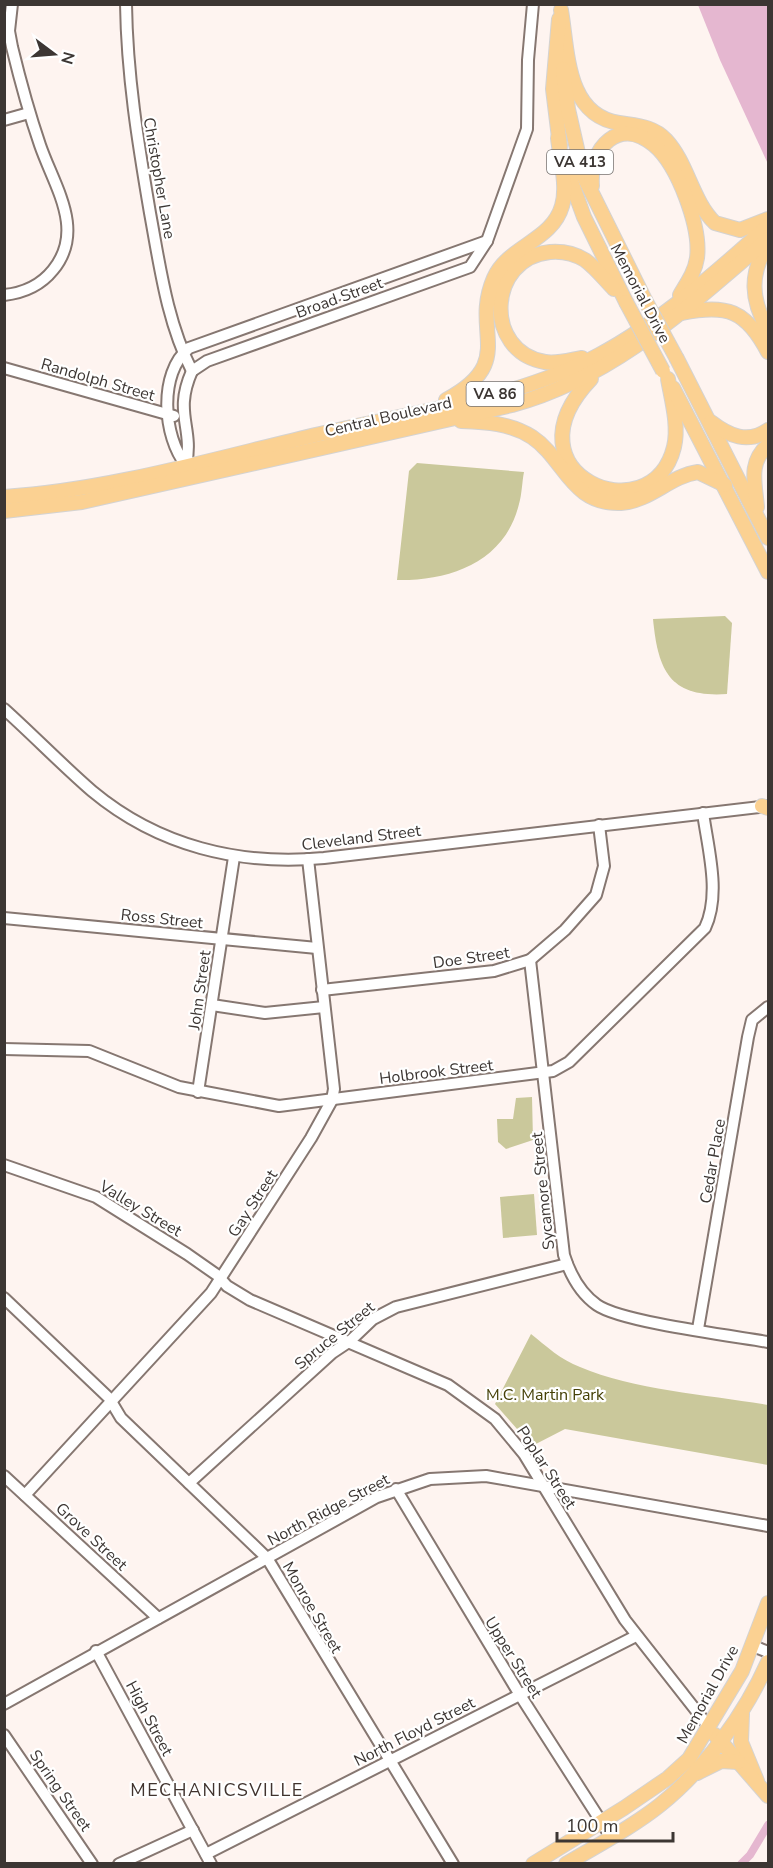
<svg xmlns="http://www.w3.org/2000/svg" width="773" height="1868" font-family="'Nunito Sans',sans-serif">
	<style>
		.green { fill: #cac89b }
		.water { fill: #e5b7d0 }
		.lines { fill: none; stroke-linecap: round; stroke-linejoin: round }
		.canal { stroke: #e5b7d0; stroke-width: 8 }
		.minor-casing { stroke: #867771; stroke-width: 14 }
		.major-casing { stroke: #d4d3d2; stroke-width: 16 }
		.minor { stroke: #fff; stroke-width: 10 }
		.major { stroke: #fbd192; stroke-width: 14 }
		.major-bridge-casing { stroke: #d4d3d2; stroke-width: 16; stroke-linecap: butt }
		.major-bridge { stroke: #fbd192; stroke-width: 14 }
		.labels { text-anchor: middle; stroke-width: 4.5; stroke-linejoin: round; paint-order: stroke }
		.shield { fill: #fff; stroke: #767270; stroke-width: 1.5 }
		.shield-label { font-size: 15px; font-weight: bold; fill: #3c3633 }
		.street-label { font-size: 16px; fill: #3c3633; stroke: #fff }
		.park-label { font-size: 16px; fill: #454006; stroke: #fff }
		.neighbourhood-label { font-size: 18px; letter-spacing: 1.5px; fill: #40332e; stroke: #fff }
	</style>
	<rect width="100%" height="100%" fill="#fef4f0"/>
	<!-- green -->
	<g class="green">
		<path d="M 417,463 L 524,472 C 522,482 522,494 519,504 C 505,562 450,581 397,580 L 409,471 Z"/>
		<path d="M 725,616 L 732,623 L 727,694 C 669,698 658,670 653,619 Z"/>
		<path d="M 532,1097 L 533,1140 L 506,1149 L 498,1142 L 497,1119 L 513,1119 L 516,1098 Z"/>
		<path d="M 534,1194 L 537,1235 L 503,1238 L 500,1197 Z"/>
		<path d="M 531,1334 C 546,1346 561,1360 580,1367 C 634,1390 710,1395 768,1405 L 768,1465 L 565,1429 L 532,1446 L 495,1404 Z"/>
	</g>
	<!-- water -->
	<path class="water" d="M 698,5 L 768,5 L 768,164 L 720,60 Z"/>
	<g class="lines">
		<!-- canal -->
		<path class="canal" d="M 741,1864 L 750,1855 L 768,1825"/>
		<!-- minor casing -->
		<g class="minor-casing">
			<g id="minor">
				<path d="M 126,4 C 127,75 138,143 150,213 C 160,267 167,322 192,371"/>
				<path d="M 4,120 L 29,113"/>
				<path d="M 4,295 C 23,293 41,285 53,270 C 86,230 54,186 40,145 C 29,113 20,80 12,47 L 9,31 L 12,4"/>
				<path d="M 4,368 L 174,416"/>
				<path d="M 192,371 L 207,361 L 470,267 L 487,241 L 527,129 L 528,60 L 533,4"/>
				<path d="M 192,371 C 173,414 194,426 186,465 C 163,437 158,373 189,348 L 487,241"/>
				<path d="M 4,709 C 34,736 62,765 92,791 C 158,846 239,866 324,858 L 768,806"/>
				<path d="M 4,918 L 317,948"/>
				<path d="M 530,960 L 564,1255 C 570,1274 580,1293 597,1305 C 621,1322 733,1336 768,1342"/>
				<path d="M 322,990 L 494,971 L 530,960 L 565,930 L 596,895 L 604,866 L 599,825"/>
				<path d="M 212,1005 L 265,1013 L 324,1007"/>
				<path d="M 4,1049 L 89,1051 L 179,1087 L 279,1106 L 553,1071 L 569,1062 L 705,928 C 721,894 708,849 703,813"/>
				<path d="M 198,1092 L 234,857"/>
				<path d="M 4,1165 L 96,1197 L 187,1254 L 217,1275 L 227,1286 L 250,1300 L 448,1385 L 495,1419 L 524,1454 L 625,1620 L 709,1727"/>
				<path d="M 4,1298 L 109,1398 L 121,1418 L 267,1558 L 453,1864"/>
				<path d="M 698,1329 L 748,1037 L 752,1020 L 768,1007"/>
				<path d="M 4,1476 L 158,1618"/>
				<path d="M 189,1483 L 332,1353 L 350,1341 L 373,1319 L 396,1307 L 567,1264"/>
				<path d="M 396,1489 L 520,1695 L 611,1837"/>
				<path d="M 25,1495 L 211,1293 L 311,1138 L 332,1100 L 334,1089 L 308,859"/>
				<path d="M 753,1646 L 768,1652"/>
				<path d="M 96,1651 L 211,1864"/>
				<path d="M 4,1704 L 377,1497 L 430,1479 L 486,1476 L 768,1526"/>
				<path d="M 4,1735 L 92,1864"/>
				<path d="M 206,1854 L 636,1636"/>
				<path d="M 119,1864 L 193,1830"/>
			</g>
		</g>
		<!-- major casing -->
		<g class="major-casing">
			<g id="major">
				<path d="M 561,10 C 568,52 566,115 619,123 C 637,126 653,126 666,140 C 688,164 692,201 715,223 L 740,230 L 768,219"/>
				<path d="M 559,19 L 553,89 L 560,146"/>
				<path d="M 563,69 L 568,109 L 583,175 L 645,300"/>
				<path d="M 568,173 L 584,217 L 626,302"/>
				<path d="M 592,186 C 589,147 620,116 654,145 C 678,165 701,227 697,258 C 695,272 687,283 680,295"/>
				<path d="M 768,244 C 749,274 751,300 768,330"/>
				<path d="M 682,313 C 727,304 746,310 768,352"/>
				<path d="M 582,358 C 570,360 557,364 545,362 C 483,352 487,258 550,252 C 562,251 575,254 585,260 C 596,268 605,280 614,289"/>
				<path d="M 677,359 L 768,538"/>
				<path d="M 591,379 C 500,474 652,537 674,447 C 679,426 672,401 668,379"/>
				<path d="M 673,388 L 768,572"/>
				<path d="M 446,400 C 518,361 470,333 494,278 C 508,246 552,241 562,206 C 568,186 560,158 558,138"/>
				<path d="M 461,421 C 486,422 510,423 532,437 C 565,459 571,505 621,503 C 650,501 670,476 698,472 L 725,485"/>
				<path d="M 711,422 C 729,436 748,444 768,430"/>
				<path d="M 4,497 C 111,490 217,458 320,434 C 411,413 517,399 599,355 C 658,324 719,270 768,226"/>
				<path d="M 757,507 C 755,483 748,463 768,445"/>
				<path d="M 4,511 L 82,502 L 512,405 C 615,377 689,306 768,239"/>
				<path d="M 762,806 L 768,808"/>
				<path d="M 742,1714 L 741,1742 L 757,1781"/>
				<path d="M 715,1735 L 768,1796"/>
				<path d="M 697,1773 L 721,1761 L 738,1762"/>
				<path d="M 533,1864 L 624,1808 L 668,1778 L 689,1759 L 742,1671 L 768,1603"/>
				<path d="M 566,1864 C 598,1845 631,1828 660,1805 C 705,1769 745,1714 768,1662"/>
			</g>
		</g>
		<!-- minor -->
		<use href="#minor" class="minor"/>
		<!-- major -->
		<use href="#major" class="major"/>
		<!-- major-bridge casing -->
		<g class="major-bridge-casing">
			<g id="major-bridge">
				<path d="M 645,300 L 677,359"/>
				<path d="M 626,302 L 663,371"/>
			</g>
		</g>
		<!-- major-bridge -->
		<use href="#major-bridge" class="major-bridge"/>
	</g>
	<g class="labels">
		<!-- shield labels -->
		<g class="shield">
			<rect x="547" y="150" width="66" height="24" rx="4.5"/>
			<rect x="466.5" y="382" width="57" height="24" rx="4.5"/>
		</g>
		<g class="shield-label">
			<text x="580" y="167">VA 413</text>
			<text x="495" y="399">VA 86</text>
		</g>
		<!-- street labels -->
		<g class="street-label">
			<text transform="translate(160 178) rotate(80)" y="6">Christopher Lane</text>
			<text transform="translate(641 293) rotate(62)" y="6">Memorial Drive</text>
			<text transform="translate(339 297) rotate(-20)" y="6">Broad Street</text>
			<text transform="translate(98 379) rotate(16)" y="6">Randolph Street</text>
			<text transform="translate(388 416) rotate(-13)" y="6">Central Boulevard</text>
			<text transform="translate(361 837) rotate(-7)" y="6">Cleveland Street</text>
			<text transform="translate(162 918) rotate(6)" y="6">Ross Street</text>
			<text transform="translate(471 957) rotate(-8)" y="6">Doe Street</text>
			<text transform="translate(199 990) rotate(-82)" y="6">John Street</text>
			<text transform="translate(436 1071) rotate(-7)" y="6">Holbrook Street</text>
			<text transform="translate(712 1161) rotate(-80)" y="6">Cedar Place</text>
			<text transform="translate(542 1191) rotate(-96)" y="6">Sycamore Street</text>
			<text transform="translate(252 1203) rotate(-57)" y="6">Gay Street</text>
			<text transform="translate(141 1208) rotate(31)" y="6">Valley Street</text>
			<text transform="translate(334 1335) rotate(-39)" y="6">Spruce Street</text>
			<text transform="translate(547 1467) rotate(57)" y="6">Poplar Street</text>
			<text transform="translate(328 1509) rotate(-28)" y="6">North Ridge Street</text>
			<text transform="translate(92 1536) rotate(43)" y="6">Grove Street</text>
			<text transform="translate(313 1607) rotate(60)" y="6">Monroe Street</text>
			<text transform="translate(514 1657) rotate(58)" y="6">Upper Street</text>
			<text transform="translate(707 1694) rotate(-61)" y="6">Memorial Drive</text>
			<text transform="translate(150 1718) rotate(62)" y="6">High Street</text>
			<text transform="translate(414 1731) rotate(-27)" y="6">North Floyd Street</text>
			<text transform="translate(61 1790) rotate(55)" y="6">Spring Street</text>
		</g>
		<!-- park labels -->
		<g class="park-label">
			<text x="545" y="1400">M.C. Martin Park</text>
		</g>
		<!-- neighbourhood labels -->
		<g class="neighbourhood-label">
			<text x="217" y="1796">MECHANICSVILLE</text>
		</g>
	</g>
	<!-- border -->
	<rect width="773" height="1868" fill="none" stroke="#3c3633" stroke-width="12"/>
	<!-- north arrow -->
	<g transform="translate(54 54) rotate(106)" stroke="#ffffff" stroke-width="4.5" paint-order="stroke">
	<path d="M0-4.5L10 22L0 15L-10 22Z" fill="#3c3633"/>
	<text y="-9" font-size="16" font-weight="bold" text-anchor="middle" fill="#3c3633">N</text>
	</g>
	<!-- scale -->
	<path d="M557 1832v9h116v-9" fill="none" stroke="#3c3633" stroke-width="3"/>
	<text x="566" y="1832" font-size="18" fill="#3c3633" stroke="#ffffff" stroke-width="4.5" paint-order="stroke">100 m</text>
</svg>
